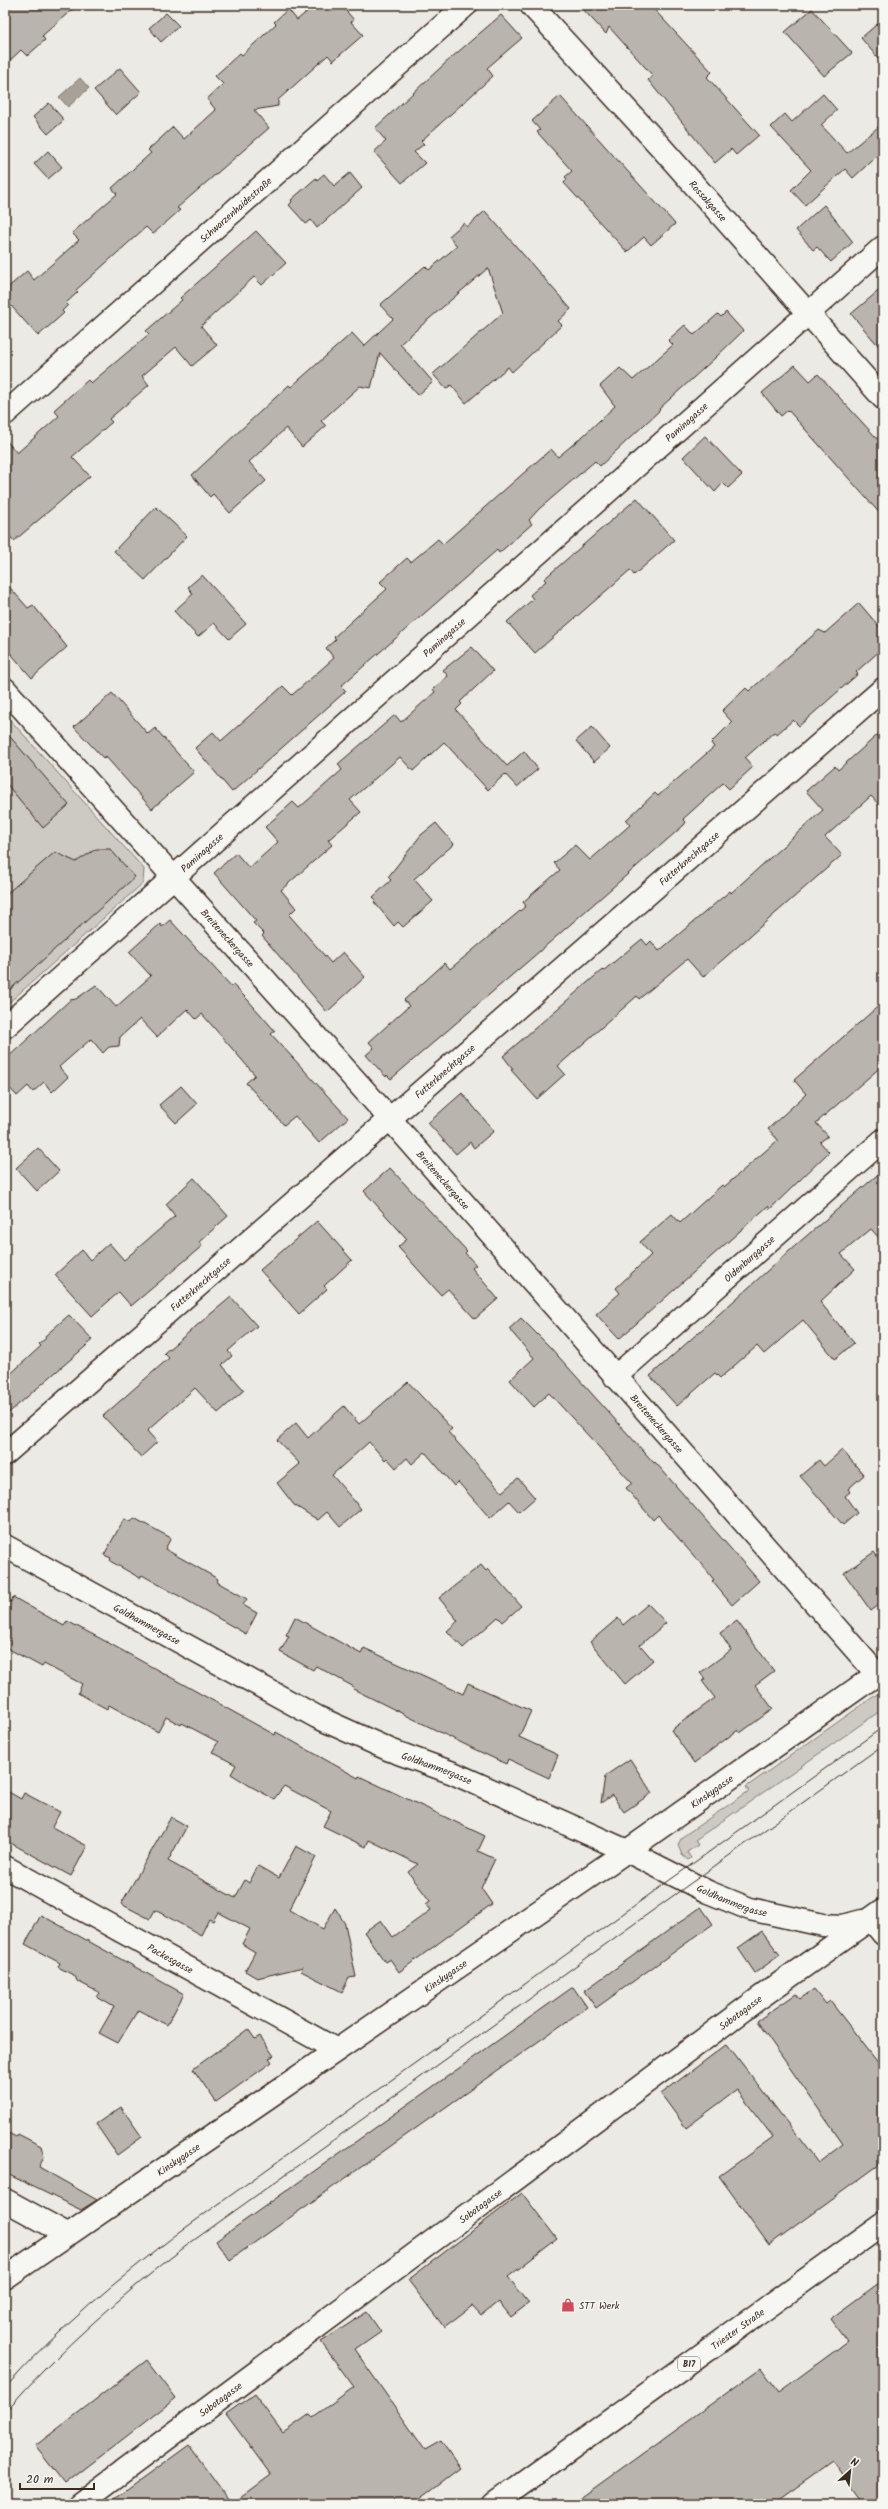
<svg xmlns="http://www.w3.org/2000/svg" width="888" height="2509" font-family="Kalam,sans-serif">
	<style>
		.green { fill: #cdcac4; stroke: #847a71 }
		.water { fill: #a8a198; stroke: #7c7167 }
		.building { fill: #bab4ae; stroke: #3b2a1e }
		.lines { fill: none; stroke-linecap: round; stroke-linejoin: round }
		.street-casing { stroke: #3b2a1e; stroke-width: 25 }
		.primary-casing { stroke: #3b2a1e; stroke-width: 25 }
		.street { stroke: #f6f6f2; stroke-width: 22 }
		.primary { stroke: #f6f6f2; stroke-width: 22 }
		.tram { stroke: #3b2a1e; stroke-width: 1 }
		.labels { text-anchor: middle; stroke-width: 3; stroke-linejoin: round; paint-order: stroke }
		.shield { fill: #f6f6f2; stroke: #73675e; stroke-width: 1 }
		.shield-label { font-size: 9px; font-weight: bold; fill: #3b2a1e }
		.street-label { font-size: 10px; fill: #3b2a1e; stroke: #f6f6f2 }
		.poi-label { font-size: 10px; fill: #3b2a1e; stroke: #f6f6f2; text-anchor: start }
	</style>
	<rect width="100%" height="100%" fill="#ebeae5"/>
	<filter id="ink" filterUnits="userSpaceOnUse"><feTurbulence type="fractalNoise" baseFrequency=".025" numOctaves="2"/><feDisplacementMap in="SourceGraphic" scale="8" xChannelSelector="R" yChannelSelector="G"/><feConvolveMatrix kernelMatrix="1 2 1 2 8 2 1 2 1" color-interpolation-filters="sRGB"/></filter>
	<g filter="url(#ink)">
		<!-- green -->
		<g class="green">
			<path d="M 5,714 L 144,869 L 143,883 L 5,1006 Z"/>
			<path d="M 883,1690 L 883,1709 L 695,1840 L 698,1845 L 687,1852 L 691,1858 L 688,1860 L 682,1855 L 678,1845 L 682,1837 L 749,1791 L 746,1787 Z"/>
		</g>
		<!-- water -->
		<path class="water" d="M 80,78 L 89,88 L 68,107 L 59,97 Z"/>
		<!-- building -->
		<g class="building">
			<path d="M 5,5 L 77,5 L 42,36 L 45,40 L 27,56 L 21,50 L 5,65 Z"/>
			<path d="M 315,5 L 341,5 L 354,20 L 351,22 L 363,35 L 333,61 L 328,55 L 278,100 L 278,106 L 254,110 L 269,128 L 177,208 L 180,210 L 153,234 L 146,227 L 76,290 L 78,292 L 66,303 L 68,305 L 62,311 L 64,313 L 38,336 L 5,299 L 5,290 L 27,271 L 34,280 L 79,240 L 72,233 L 117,194 L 112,188 L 151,153 L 148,150 L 173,127 L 184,139 L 216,110 L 207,99 L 223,84 L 215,76 L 240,53 L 242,55 L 276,24 L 274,22 L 288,9 L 297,20 Z"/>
			<path d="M 579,5 L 650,5 L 712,72 L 707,77 L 759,135 L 736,155 L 731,149 L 715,163 L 648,80 L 653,76 L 609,27 L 606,34 Z"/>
			<path d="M 812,9 L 852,53 L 824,76 L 785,32 Z"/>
			<path d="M 166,13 L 179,26 L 161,42 L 149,28 Z"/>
			<path d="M 501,15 L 522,38 L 487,68 L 493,76 L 421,141 L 424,144 L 414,152 L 425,163 L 402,183 L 374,152 L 386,141 L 375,128 L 451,58 Z"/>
			<path d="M 883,19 L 883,64 L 861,38 Z"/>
			<path d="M 120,68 L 141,92 L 116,115 L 94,90 Z"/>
			<path d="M 823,94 L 837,110 L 821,125 L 847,153 L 883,123 L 883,150 L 853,178 L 845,169 L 805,205 L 791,190 L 811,170 L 771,127 L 785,114 L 792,122 Z"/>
			<path d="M 560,96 L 675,224 L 651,245 L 644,237 L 627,252 L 564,183 L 567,179 L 565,177 L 572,171 L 537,132 L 540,130 L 532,121 Z"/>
			<path d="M 49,103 L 64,120 L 48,134 L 33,117 Z"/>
			<path d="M 48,151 L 62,167 L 48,179 L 34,164 Z"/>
			<path d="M 350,173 L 362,188 L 317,228 L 311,220 L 306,224 L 289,205 L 292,202 L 291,200 L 316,178 L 317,180 L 324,174 L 334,186 Z"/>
			<path d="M 824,205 L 853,242 L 831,262 L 817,247 L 813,250 L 796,230 Z"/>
			<path d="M 485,211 L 571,309 L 558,321 L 562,325 L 512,372 L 508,367 L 466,403 L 451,385 L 446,389 L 433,374 L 503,313 L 488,268 L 400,344 L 433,382 L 418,395 L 380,353 L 371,388 L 360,386 L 321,421 L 326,426 L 302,447 L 286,428 L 249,462 L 266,481 L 230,513 L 213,494 L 210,497 L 192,475 L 289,385 L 291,387 L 352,333 L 364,346 L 393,319 L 380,305 L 425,266 L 429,270 L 457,246 L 449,236 L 464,223 L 467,227 Z"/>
			<path d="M 256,231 L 286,263 L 262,285 L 254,277 L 201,326 L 217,345 L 192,366 L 176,347 L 142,376 L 149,385 L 109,419 L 112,422 L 72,457 L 90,476 L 14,541 L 5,531 L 5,439 L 17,453 L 59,416 L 54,410 L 88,380 L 91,383 L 149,334 L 146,331 L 182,300 L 180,298 Z"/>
			<path d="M 883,287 L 883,351 L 851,314 Z"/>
			<path d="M 726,312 L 743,331 L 715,358 L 659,409 L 660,410 L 600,466 L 595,461 L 539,509 L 529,520 L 532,524 L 499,553 L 497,550 L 341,686 L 346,691 L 232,792 L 195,748 L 213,732 L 221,741 L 283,686 L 292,695 L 334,658 L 326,648 L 336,639 L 334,637 L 387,589 L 380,582 L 407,558 L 411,562 L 438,539 L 443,544 L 551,449 L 558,457 L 583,436 L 615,406 L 600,386 L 620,368 L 633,380 L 673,345 L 668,340 L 685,325 L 694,335 L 718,314 L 721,317 Z"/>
			<path d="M 795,365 L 810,381 L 818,374 L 883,445 L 883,517 L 788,410 L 781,416 L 762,393 Z"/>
			<path d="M 705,436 L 742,475 L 728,488 L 723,483 L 715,492 L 683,457 Z"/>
			<path d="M 637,498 L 674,540 L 634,575 L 630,570 L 535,653 L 507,622 L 533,599 L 530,595 L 546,581 L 544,579 Z"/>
			<path d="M 156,507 L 187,536 L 145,580 L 114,551 Z"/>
			<path d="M 202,575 L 246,624 L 229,639 L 214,623 L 198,637 L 174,611 L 193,594 L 188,587 Z"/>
			<path d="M 5,582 L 28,608 L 33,605 L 67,647 L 32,678 L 5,647 Z"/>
			<path d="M 859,603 L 883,631 L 883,648 L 856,672 L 858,674 L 799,726 L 793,720 L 777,734 L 774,732 L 745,758 L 753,767 L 729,789 L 723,783 L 683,819 L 686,822 L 684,825 L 533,957 L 391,1079 L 387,1075 L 386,1077 L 366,1055 L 374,1048 L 369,1042 L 409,1006 L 404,1000 L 445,963 L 450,969 L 526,906 L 523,902 L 560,870 L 554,863 L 575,845 L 590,860 L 630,825 L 626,820 L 655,793 L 658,796 L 714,747 L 711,743 L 732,722 L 722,711 L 746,688 L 749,691 L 819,630 L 825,633 Z"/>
			<path d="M 472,647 L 493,671 L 460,702 L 462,704 L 456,710 L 507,766 L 524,751 L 538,769 L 517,787 L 505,774 L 488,790 L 444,742 L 413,771 L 400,757 L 350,800 L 361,812 L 328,840 L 332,845 L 281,890 L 296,908 L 289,915 L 331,963 L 343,952 L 365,977 L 327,1012 L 262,936 L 264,934 L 253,923 L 256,921 L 214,873 L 236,853 L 249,868 L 278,842 L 265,827 L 293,802 L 299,808 L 342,770 L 338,764 L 395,715 L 401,722 L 435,692 L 433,689 L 448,676 L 443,670 Z"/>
			<path d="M 112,693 L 148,734 L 155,728 L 194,772 L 152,809 L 106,757 L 104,759 L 74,727 Z"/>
			<path d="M 592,727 L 610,748 L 594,762 L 576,741 Z"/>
			<path d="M 883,730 L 883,809 L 871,796 L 825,837 L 842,855 L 703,977 L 687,959 L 639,999 L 637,996 L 558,1066 L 565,1074 L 537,1099 L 511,1070 L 513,1069 L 503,1056 L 602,970 L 603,971 L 642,939 L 647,945 L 651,941 L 659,951 L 730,891 L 731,893 L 823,810 L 806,791 L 835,766 L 838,770 Z"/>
			<path d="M 5,731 L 69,805 L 43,828 L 5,782 Z"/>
			<path d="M 436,823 L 454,844 L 414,879 L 433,901 L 403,927 L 398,922 L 394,926 L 374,902 L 376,900 L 373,897 L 391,880 L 388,877 L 421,835 Z"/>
			<path d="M 96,849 L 110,849 L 135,877 L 5,994 L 5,895 L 55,852 L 76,862 Z"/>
			<path d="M 170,920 L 231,986 L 233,985 L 247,999 L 275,1031 L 271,1034 L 348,1118 L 319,1143 L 295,1116 L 284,1125 L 246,1083 L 255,1075 L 202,1014 L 196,1019 L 187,1009 L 157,1037 L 140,1019 L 120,1037 L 119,1046 L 109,1047 L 103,1053 L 91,1039 L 59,1067 L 68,1077 L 52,1092 L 44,1082 L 33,1092 L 28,1086 L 17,1096 L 5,1083 L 5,1060 L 70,1000 L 76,999 L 96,985 L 116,1007 L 151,976 L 129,952 L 160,924 L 162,927 Z"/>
			<path d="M 883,1002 L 883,1065 L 816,1123 L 828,1136 L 820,1142 L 829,1152 L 770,1209 L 768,1206 L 619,1339 L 596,1314 L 620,1293 L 616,1288 L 651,1255 L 640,1242 L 672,1214 L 680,1223 L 722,1185 L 724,1187 L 778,1140 L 768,1129 L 806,1094 L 794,1080 Z"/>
			<path d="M 181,1086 L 197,1104 L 176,1123 L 159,1105 Z"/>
			<path d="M 462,1093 L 494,1131 L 474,1148 L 470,1142 L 456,1154 L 428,1123 Z"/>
			<path d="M 38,1148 L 59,1171 L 37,1191 L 16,1168 Z"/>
			<path d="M 390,1168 L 467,1251 L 465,1253 L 476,1265 L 472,1268 L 498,1299 L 475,1319 L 448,1289 L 441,1295 L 398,1247 L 407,1239 L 364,1191 Z"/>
			<path d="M 883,1170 L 883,1242 L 871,1229 L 841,1254 L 855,1269 L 820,1302 L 854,1343 L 835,1359 L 803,1320 L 764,1354 L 757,1346 L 720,1378 L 715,1373 L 677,1406 L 650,1376 L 796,1245 Z"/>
			<path d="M 194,1178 L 228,1216 L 199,1242 L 202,1246 L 131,1306 L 119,1292 L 92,1316 L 55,1275 L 82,1250 L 90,1260 L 109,1243 L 124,1260 L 175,1216 L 166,1204 Z"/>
			<path d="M 317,1221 L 352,1260 L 324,1286 L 327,1289 L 299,1314 L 260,1270 Z"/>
			<path d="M 231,1297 L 257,1326 L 228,1351 L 232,1356 L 222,1365 L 244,1390 L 218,1413 L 195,1388 L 147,1431 L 157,1442 L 141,1457 L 103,1416 L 169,1358 L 164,1353 Z"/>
			<path d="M 69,1315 L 93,1340 L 5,1416 L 5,1379 L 41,1346 L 39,1344 L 46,1338 L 45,1336 Z"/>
			<path d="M 521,1318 L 549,1346 L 654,1463 L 655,1462 L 759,1581 L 732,1605 L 712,1581 L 714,1580 L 708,1572 L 658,1515 L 653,1520 L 626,1488 L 632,1483 L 549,1393 L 534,1407 L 510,1380 L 534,1358 L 509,1329 Z"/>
			<path d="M 408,1382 L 452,1429 L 448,1432 L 502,1492 L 518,1478 L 535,1498 L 519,1512 L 509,1501 L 490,1518 L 458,1482 L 454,1486 L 425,1452 L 412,1464 L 407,1458 L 396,1468 L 387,1458 L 385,1460 L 369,1442 L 332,1475 L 361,1509 L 340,1527 L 327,1512 L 318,1520 L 294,1505 L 277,1483 L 300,1464 L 277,1440 L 296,1423 L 308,1438 L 344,1406 L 359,1424 Z"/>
			<path d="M 842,1450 L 864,1475 L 848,1489 L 850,1492 L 845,1496 L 857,1513 L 843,1525 L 800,1476 L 819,1460 L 824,1466 Z"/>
			<path d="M 134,1518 L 171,1538 L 165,1549 L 218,1579 L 217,1582 L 247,1599 L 243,1605 L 257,1613 L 246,1634 L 142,1575 L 140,1578 L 110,1561 L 111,1558 L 104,1555 L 124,1519 L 131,1522 Z"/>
			<path d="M 874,1552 L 883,1565 L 883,1602 L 871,1611 L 844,1573 Z"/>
			<path d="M 481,1565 L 486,1571 L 488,1569 L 521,1606 L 503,1622 L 498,1617 L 463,1648 L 447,1631 L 458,1621 L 439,1598 Z"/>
			<path d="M 13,1597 L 64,1626 L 67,1621 L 105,1641 L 275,1735 L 276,1732 L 358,1778 L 359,1776 L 485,1836 L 478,1851 L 495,1859 L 481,1888 L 492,1904 L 399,1972 L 390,1959 L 385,1962 L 364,1932 L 381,1920 L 393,1937 L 431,1910 L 426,1904 L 430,1901 L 408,1872 L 418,1864 L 369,1840 L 366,1847 L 323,1826 L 331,1811 L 284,1786 L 274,1799 L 250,1786 L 231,1774 L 236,1765 L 212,1752 L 218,1742 L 182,1723 L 181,1725 L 166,1717 L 158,1732 L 109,1705 L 107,1709 L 78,1693 L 82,1684 L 44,1664 L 42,1667 L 5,1647 L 5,1599 L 11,1602 Z"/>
			<path d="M 648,1604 L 666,1623 L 640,1645 L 653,1660 L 625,1684 L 590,1642 L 618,1618 L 623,1625 Z"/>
			<path d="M 295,1617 L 361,1654 L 364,1648 L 463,1694 L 468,1683 L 531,1711 L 519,1737 L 558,1755 L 549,1778 L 508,1759 L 506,1764 L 474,1749 L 353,1689 L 354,1687 L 316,1666 L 313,1670 L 280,1652 L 289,1636 L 286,1635 Z"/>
			<path d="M 737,1621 L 774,1671 L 755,1685 L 773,1709 L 740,1733 L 738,1730 L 694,1763 L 671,1730 L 715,1698 L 702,1681 L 705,1679 L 700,1673 L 731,1650 L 720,1633 Z"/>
			<path d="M 630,1759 L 652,1793 L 624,1812 L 612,1795 L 601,1803 L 605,1776 Z"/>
			<path d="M 5,1790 L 21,1799 L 24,1793 L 60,1812 L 52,1827 L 87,1846 L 71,1876 L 5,1840 Z"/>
			<path d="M 171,1817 L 187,1826 L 168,1861 L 235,1898 L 245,1880 L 249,1883 L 258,1866 L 279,1878 L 296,1846 L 316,1857 L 289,1910 L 323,1929 L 335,1908 L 345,1924 L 356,1977 L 349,1978 L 342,1992 L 301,1971 L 303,1967 L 257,1978 L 245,1971 L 255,1952 L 242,1944 L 250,1929 L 218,1912 L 213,1921 L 209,1919 L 201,1935 L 155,1910 L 150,1919 L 121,1904 Z"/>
			<path d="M 701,1907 L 713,1924 L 596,2008 L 584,1991 Z"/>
			<path d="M 41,1915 L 184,1994 L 167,2025 L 138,2010 L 118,2043 L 99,2033 L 114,2007 L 97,1997 L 100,1993 L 77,1981 L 75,1976 L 58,1967 L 60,1963 L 25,1944 Z"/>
			<path d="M 762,1931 L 780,1955 L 755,1973 L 738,1948 Z"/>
			<path d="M 573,1987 L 587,2007 L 230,2260 L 216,2241 Z"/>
			<path d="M 814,1989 L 826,2004 L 830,2001 L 883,2069 L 883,2162 L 769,2245 L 719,2176 L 773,2137 L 737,2090 L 686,2128 L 661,2094 L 727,2044 L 818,2163 L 843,2144 L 757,2021 L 796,1994 L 800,1999 Z"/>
			<path d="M 248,2029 L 255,2039 L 260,2036 L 274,2056 L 269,2058 L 272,2062 L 216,2102 L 193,2069 Z"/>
			<path d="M 121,2107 L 142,2137 L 117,2155 L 96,2124 Z"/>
			<path d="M 5,2131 L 16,2137 L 18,2134 L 41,2146 L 44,2157 L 39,2167 L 97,2200 L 81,2210 L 5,2173 Z"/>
			<path d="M 522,2193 L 557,2239 L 508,2277 L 529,2303 L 511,2317 L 499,2302 L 481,2316 L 472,2306 L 444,2327 L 408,2280 Z"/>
			<path d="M 883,2280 L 883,2504 L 864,2504 L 832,2461 L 772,2504 L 572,2504 L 761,2368 L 779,2392 L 847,2342 L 830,2319 Z"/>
			<path d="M 367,2312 L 381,2332 L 355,2350 L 425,2450 L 441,2441 L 460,2468 L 431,2490 L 412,2504 L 108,2504 L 189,2445 L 232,2504 L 271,2475 L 226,2414 L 254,2394 L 283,2433 L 310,2414 L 313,2417 L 354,2387 L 321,2342 Z"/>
			<path d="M 147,2360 L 176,2398 L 65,2484 L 35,2446 Z"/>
		</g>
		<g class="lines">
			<!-- street casing -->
			<g class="street-casing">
				<g id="street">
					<path id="s1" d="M 531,5 L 659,145 L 883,398"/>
					<path id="s2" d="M 5,414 L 466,5"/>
					<path id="s3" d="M 5,689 L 390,1119 L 877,1674"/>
					<path id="s4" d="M 5,1027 L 883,247"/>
					<path id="s5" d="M 615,1377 L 883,1140"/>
					<path id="s6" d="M 5,1454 L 883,689"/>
					<path id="s7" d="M 5,1546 L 317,1717 L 390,1750 L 453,1773 L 627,1851 L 708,1892 L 750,1909 L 823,1925 L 843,1926 L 862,1921"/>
					<path id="s8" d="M 5,1867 L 335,2049"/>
					<path d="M 871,1919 L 883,1934"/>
					<path d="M 5,2200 L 67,2234"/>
					<path id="s9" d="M 5,2278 L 627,1851 L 883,1670"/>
					<path id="s10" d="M 79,2504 L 758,1999 L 883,1910"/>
				</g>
			</g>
			<!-- primary casing -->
			<g class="primary-casing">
				<g id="primary">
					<path id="s11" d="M 494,2504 L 883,2224"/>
				</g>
			</g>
			<!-- street -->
			<use href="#street" class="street"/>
			<!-- primary -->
			<use href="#primary" class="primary"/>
			<!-- tram -->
			<g class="tram">
				<path d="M 5,2388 C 58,2329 118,2279 181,2231 L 883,1727"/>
				<path d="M 5,2412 C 61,2348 123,2294 190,2243 L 883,1745"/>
			</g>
		</g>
	</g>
	<!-- icons -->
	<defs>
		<g id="shop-bare" transform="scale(1.08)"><path d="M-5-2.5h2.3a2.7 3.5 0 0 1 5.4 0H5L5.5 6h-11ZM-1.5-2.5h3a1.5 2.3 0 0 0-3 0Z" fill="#d1495b" stroke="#f6f6f2" stroke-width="2.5" paint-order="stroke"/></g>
	</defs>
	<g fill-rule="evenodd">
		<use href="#shop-bare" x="568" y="2305"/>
	</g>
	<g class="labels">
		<!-- shield labels -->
		<rect class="shield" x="678" y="2357" width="22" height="14" rx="3"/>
		<g class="shield-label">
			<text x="689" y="2367">B17</text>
		</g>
		<!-- street labels -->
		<g class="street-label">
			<text dy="4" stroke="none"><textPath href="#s1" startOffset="264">Rossakgasse</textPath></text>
			<text dy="4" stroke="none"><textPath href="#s2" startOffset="308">Schwarzenhaidestraße</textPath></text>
			<text dy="4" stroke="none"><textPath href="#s4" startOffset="911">Paminagasse</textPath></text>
			<text dy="4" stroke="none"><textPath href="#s4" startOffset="587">Paminagasse</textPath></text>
			<text dy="4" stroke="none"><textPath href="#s4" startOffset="263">Paminagasse</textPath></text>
			<text dy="4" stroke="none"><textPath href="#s6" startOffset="907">Futterknechtgasse</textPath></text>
			<text dy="4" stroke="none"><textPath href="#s3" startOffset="334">Breiteneckergasse</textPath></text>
			<text dy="4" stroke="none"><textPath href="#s6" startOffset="583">Futterknechtgasse</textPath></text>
			<text dy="4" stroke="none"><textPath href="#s3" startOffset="658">Breiteneckergasse</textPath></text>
			<text dy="4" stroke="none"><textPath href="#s5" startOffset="179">Oldenburggasse</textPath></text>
			<text dy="4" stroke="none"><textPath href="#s6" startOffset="259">Futterknechtgasse</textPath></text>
			<text dy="4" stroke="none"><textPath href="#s3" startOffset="982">Breiteneckergasse</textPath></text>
			<text dy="4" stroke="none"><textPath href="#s7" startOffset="162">Goldhammergasse</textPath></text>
			<text dy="4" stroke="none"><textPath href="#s7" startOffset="486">Goldhammergasse</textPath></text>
			<text dy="4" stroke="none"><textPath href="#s9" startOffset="858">Kinskygasse</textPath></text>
			<text dy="4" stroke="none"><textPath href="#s7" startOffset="810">Goldhammergasse</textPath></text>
			<text dy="4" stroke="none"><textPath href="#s8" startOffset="189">Packesgasse</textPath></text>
			<text dy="4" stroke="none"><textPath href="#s9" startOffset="534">Kinskygasse</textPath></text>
			<text dy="4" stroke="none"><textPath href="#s10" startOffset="824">Sobotagasse</textPath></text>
			<text dy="4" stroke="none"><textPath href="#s9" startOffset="210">Kinskygasse</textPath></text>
			<text dy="4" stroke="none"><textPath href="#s10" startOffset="500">Sobotagasse</textPath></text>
			<text dy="4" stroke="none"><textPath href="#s11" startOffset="300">Triester Straße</textPath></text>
			<text dy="4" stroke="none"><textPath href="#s10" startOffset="176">Sobotagasse</textPath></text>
		</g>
		<!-- poi labels -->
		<g class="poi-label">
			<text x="579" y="2309">STT Werk</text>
		</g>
	</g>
	<!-- margin -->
	<rect width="888" height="2509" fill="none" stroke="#f6f6f2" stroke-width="20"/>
	<rect x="10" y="10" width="868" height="2489" fill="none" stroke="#3b2a1e" stroke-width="1.5" filter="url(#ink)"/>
	<!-- north arrow -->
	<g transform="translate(850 2471) rotate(27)" stroke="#f6f6f2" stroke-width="3" paint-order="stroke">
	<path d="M0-3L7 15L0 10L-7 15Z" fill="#3b2a1e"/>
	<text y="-6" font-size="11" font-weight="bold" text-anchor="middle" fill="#3b2a1e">N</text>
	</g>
	<!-- scale -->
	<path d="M20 2483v6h74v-6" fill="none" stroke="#3b2a1e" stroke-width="2"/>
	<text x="26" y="2483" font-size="12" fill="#3b2a1e" stroke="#f6f6f2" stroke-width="3" paint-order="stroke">20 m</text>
</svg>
